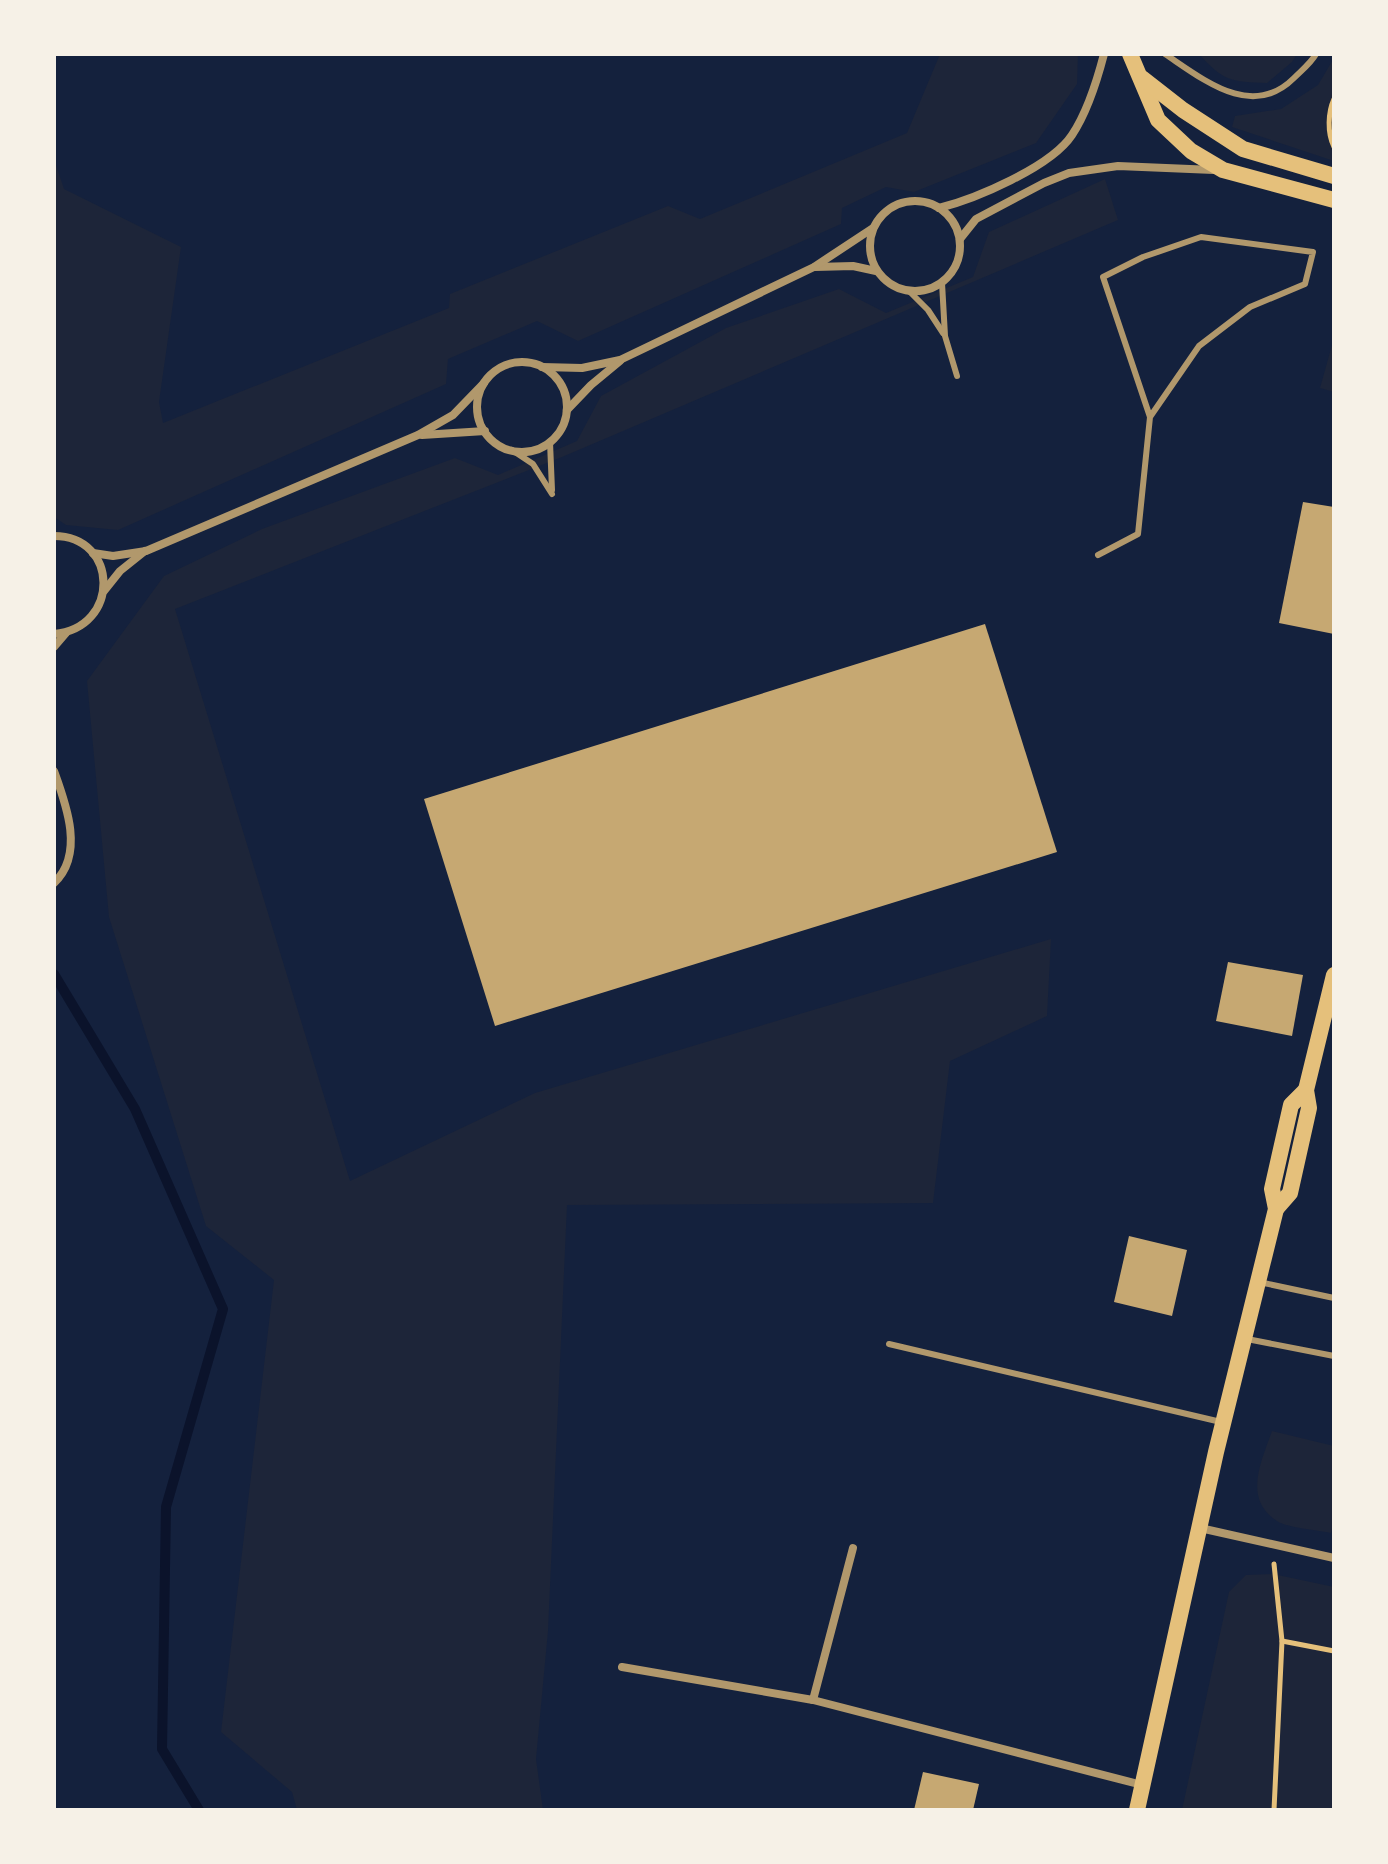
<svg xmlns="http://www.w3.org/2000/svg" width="1388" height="1864" font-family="'Noto Sans',sans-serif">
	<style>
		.green { fill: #1d2539 }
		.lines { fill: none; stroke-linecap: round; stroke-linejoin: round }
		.stream { stroke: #0b132b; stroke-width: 10 }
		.building { fill: #c6a872 }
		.path { stroke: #e5c07b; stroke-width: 5 }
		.service { stroke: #b1986c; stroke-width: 6 }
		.minor { stroke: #b1986c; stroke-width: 8 }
		.secondary { stroke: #e5c07b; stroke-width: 16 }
	</style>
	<rect width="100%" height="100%" fill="#14213d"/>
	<!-- green -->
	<g class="green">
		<path d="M 940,54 L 1078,54 L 1077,84 L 1036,143 L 914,192 L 886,187 L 842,208 L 841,224 L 578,341 L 537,321 L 448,359 L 446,384 L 118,530 L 66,525 L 54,517 L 54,159 L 64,189 L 181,247 L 159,402 L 163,423 L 449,308 L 450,294 L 668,206 L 700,219 L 907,133 Z"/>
		<path d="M 1199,54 L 1297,54 L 1292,62 L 1267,83 C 1231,82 1223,81 1199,54 Z"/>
		<path d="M 1334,58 L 1334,161 L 1232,127 L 1235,116 L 1281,109 L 1318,85 Z"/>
		<path d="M 1105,179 L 1118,220 L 562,457 L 175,609 L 350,1181 L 535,1093 L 1051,939 L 1047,1016 L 950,1061 L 933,1203 L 567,1205 L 548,1631 L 536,1759 L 543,1810 L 297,1810 L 292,1792 L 221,1732 L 274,1280 L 206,1226 L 109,917 L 87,681 L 164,576 L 262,529 L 455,458 L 498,475 L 577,441 L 601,396 L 726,328 L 839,289 L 886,313 L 973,277 L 989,232 Z"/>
		<path d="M 1334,338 L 1334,392 L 1320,388 Z"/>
		<path d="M 1272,1431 L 1334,1446 L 1334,1519 L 1331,1533 C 1318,1530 1287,1528 1277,1521 C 1242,1499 1262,1460 1272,1431 Z"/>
		<path d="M 1273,1574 L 1334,1587 L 1334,1810 L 1182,1810 L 1229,1592 L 1246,1575 Z"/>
	</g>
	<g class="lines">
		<!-- stream -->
		<path class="stream" d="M 54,974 L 135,1109 L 223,1309 L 166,1507 L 162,1749 L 199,1810"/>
	</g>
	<!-- building -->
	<g class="building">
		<path d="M 1303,502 L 1334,507 L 1334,634 L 1279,623 Z"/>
		<path d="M 985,624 L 1057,852 L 495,1026 L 424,799 Z"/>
		<path d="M 1228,962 L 1303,975 L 1292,1036 L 1216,1021 Z"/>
		<path d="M 1129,1236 L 1187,1250 L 1172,1316 L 1114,1302 Z"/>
		<path d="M 923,1772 L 979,1784 L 973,1810 L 914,1810 Z"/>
	</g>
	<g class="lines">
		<!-- path -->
		<g class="path">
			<path d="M 1334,99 C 1328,112 1327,133 1334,147"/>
			<path d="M 1282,1641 L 1334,1651"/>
			<path d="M 1274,1810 L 1282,1641 L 1274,1564"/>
		</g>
		<!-- service -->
		<g class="service">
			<path d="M 1165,54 C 1204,80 1252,120 1294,78 C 1302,70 1311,63 1316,54"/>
			<path d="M 942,283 L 945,336 L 957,376"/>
			<path d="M 910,292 L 928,310 L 943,333"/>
			<path d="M 550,442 L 552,490"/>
			<path d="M 512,450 L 533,464 L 552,494"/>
			<path d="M 1098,555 L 1138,534 L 1150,417 L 1199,346 L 1250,307 L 1305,284 L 1313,252 L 1201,237 L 1143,257 L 1103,277 L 1150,417"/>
			<path d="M 1259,1282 L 1334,1298"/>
			<path d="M 1247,1339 L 1334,1356"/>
			<path d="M 889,1344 L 1221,1422"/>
		</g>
		<!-- minor -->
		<g class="minor">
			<circle cx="915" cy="246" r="45"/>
			<path d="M 939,208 C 975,199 1051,167 1072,135 C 1088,111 1097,81 1104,54"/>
			<path d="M 960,239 L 976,219 L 1044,183 L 1069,173 L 1118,166 L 1214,170"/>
			<path d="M 815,267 L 853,266 L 876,271"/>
			<circle cx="522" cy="407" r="45"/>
			<path d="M 542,367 L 582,368 L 620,360 L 814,267 L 873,228"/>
			<path d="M 567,410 L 591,385 L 620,361"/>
			<path d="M 422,435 L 485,431"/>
			<path d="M 54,536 C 119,536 121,628 54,634"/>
			<path d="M 93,553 L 113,556 L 146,551 L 418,435 L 453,415 L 484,383"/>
			<path d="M 104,591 L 120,571 L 145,551"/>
			<path d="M 54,647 L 66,633"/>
			<path d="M 54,771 C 66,804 85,854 54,883"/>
			<path d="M 1200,1528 L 1334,1558"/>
			<path d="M 622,1667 L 813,1700 L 1142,1785"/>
			<path d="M 813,1700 L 853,1548"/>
		</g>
		<!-- secondary -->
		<g class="secondary">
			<path d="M 1130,54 L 1158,120 L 1191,151 L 1223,170 L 1334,200"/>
			<path d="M 1142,78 L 1183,110 L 1243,149 L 1334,176"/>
			<path d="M 1276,1209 L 1290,1193 L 1309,1108 L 1306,1090 L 1334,975"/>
			<path d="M 1137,1810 L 1216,1452 L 1276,1209 L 1272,1189 L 1291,1105 L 1306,1090"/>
		</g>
	</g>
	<!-- border -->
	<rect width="1388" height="1864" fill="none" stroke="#f6f1e7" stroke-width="112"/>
</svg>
